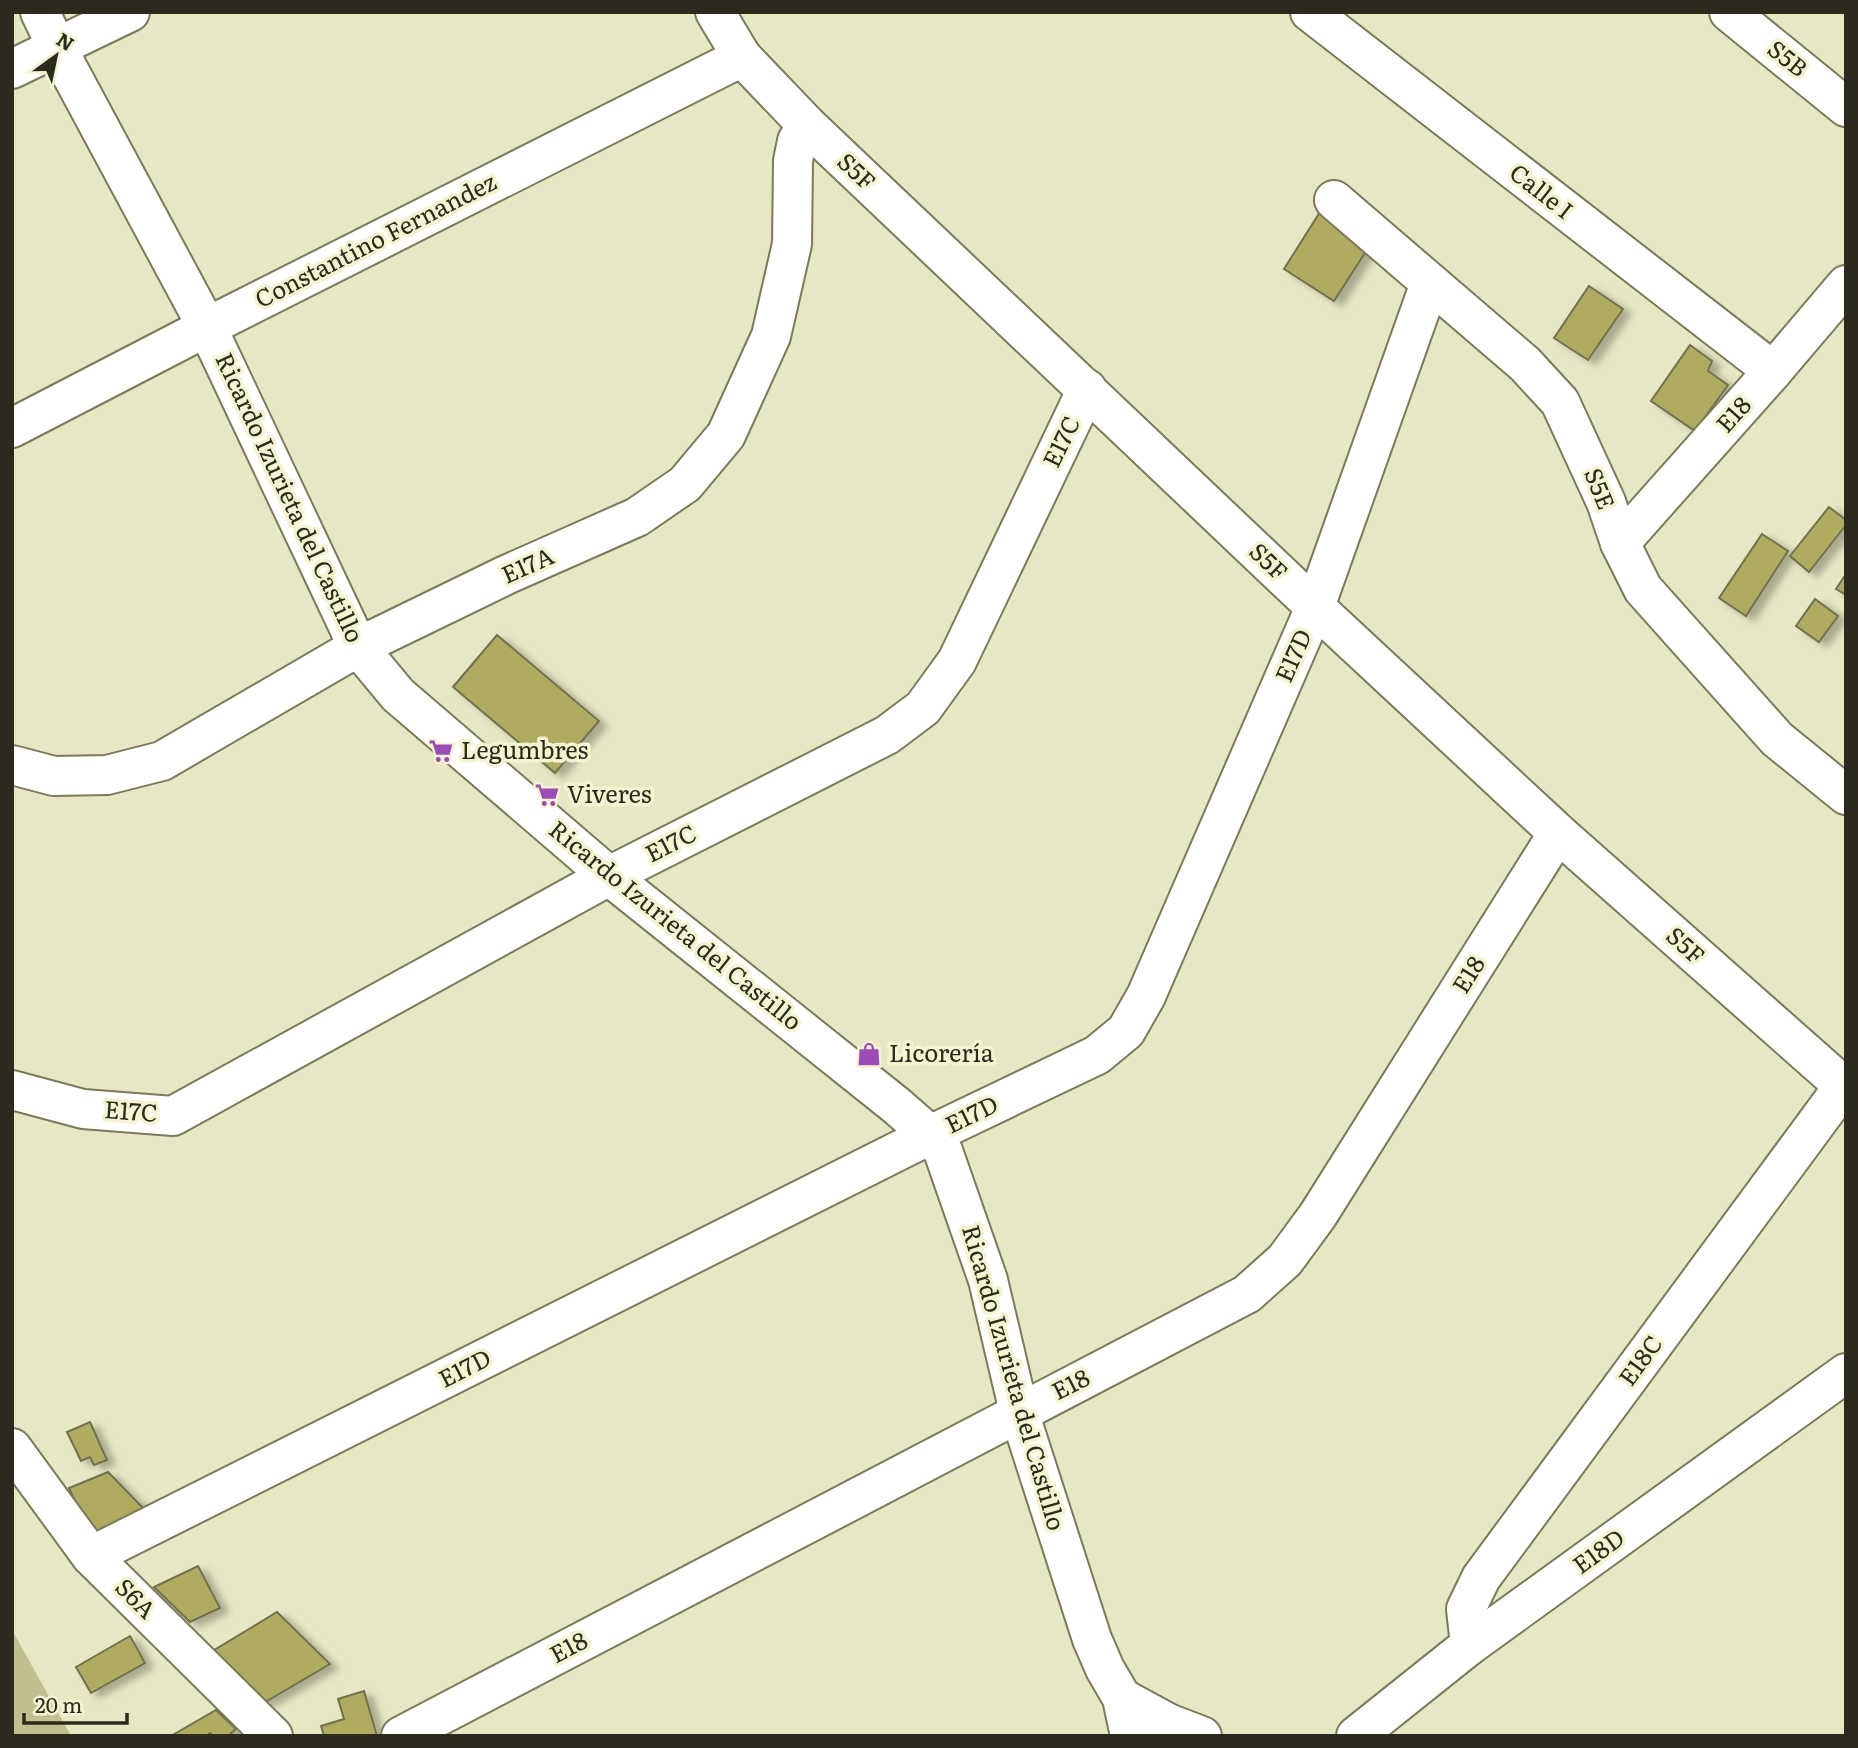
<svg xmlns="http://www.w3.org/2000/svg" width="1858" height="1748" font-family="Literata,serif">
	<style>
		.green { fill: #c0bf8d }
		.building { fill: #afac60; stroke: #717050; stroke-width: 2; filter: url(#shadow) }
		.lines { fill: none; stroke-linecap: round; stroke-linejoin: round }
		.minor-casing { stroke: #7b7a59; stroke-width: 42 }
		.minor { stroke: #fff; stroke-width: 38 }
		.labels { text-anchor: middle; stroke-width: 7; stroke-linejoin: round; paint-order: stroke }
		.street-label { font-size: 24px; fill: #2b2a1d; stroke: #f5f4d0 }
		.poi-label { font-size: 24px; fill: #2b2a1d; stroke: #f5f4d0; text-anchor: start }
	</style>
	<defs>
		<filter id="shadow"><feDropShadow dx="8" dy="4.5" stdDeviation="3.5" flood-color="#0004"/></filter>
	</defs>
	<rect width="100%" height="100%" fill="#e7e7c3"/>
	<!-- green -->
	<path class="green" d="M 12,1630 L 71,1736 L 12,1736 Z"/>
	<!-- building -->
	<g class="building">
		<path d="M 1320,212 L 1370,245 L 1334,301 L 1284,269 Z"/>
		<path d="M 1589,286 L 1623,309 L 1588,360 L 1554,338 Z"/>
		<path d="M 1690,345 L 1712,361 L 1708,371 L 1728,385 L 1695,431 L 1651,401 Z"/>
		<path d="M 1829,507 L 1846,520 L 1846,525 L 1809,572 L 1790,556 Z"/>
		<path d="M 1762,534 L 1788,551 L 1746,616 L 1719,598 Z"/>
		<path d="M 1846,574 L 1846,595 L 1836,589 Z"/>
		<path d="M 1815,599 L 1838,616 L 1819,642 L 1796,626 Z"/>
		<path d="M 497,635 L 599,721 L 555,773 L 453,687 Z"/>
		<path d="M 90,1422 L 107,1460 L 94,1465 L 90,1457 L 81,1461 L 67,1432 Z"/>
		<path d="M 108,1472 L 145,1510 L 95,1534 L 85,1525 L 69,1488 Z"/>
		<path d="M 198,1566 L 220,1608 L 190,1622 L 154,1587 Z"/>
		<path d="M 277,1612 L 330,1664 L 267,1701 L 261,1701 L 211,1652 Z"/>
		<path d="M 130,1636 L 145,1663 L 91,1693 L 76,1667 Z"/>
		<path d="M 364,1691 L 377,1736 L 324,1736 L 321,1726 L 344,1719 L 338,1699 Z"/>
		<path d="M 216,1710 L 236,1729 L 228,1736 L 213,1736 L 210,1733 L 206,1736 L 171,1736 Z"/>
	</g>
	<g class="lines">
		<!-- minor casing -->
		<g class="minor-casing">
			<g id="minor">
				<path d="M 40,12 L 57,48 L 207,327 L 358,647 L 398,695 L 609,876 L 897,1106 L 930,1135 L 943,1151 L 988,1280 L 1019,1412 L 1092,1639 L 1105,1669 L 1122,1698 L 1130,1736"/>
				<path d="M 715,12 L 742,57 L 807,125 L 1315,607 L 1558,833 L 1846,1088"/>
				<path d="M 1310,12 L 1773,371"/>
				<path d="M 1729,12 L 1846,107"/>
				<path d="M 12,69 L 130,12"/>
				<path d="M 1334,200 L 1525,364 L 1560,402 L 1606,502 L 1620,543 L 1643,589 L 1777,739 L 1846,795"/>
				<path d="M 12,428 L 207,327 L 742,57"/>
				<path d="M 1620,543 L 1773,371 L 1846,285"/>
				<path d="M 12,765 L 54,776 L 107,775 L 162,761 L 358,647 L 506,575 L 637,517 L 685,484 L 726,435 L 771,336 L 792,244 L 793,161 L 797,141 L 807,125"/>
				<path d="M 12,1090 L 83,1109 L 173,1116 L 609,876 L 887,735 L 923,708 L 957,661 L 1087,389"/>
				<path d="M 12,1448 L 91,1556 L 273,1736"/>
				<path d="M 91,1556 L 930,1135 L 1097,1055 L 1126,1031 L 1146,996 L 1315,607 L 1430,283"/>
				<path d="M 1470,1645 L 1466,1609 L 1481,1578 L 1843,1087"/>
				<path d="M 1122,1698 L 1168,1723 L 1202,1736"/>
				<path d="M 401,1736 L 1247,1294 L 1285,1260 L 1318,1215 L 1558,833"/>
				<path d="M 1356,1736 L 1470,1645 L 1846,1373"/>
			</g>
		</g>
		<!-- minor -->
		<use href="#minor" class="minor"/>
	</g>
	<!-- icons -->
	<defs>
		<g id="supermarket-bare" transform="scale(1.89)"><path d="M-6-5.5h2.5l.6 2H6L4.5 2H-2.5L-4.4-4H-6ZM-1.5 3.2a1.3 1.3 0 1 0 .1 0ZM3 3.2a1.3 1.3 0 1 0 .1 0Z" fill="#9e4bba" stroke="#f5f4d0" stroke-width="2.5" paint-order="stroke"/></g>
		<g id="shop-bare" transform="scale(1.89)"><path d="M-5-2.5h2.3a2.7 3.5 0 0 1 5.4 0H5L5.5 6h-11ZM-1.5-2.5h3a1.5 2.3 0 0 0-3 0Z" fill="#9e4bba" stroke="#f5f4d0" stroke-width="2.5" paint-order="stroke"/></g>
	</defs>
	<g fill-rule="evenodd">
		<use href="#supermarket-bare" x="441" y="751"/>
		<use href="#supermarket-bare" x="547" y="795"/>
		<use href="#shop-bare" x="869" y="1054"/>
	</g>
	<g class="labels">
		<!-- street labels -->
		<g class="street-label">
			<text transform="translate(1787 59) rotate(39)" y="8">S5B</text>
			<text transform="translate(856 172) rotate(43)" y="8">S5F</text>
			<text transform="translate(1541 192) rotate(38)" y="8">Calle I</text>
			<text transform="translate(376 241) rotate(-27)" y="8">Constantino Fernandez</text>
			<text transform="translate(1734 415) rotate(-48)" y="8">E18</text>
			<text transform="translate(1062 442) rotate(-64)" y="8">E17C</text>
			<text transform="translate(1599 489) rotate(68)" y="8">S5E</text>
			<text transform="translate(289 498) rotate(65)" y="8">Ricardo Izurieta del Castillo</text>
			<text transform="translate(1268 562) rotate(44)" y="8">S5F</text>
			<text transform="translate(528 566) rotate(-24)" y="8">E17A</text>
			<text transform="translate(1294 656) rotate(-66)" y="8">E17D</text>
			<text transform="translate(671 844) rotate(-27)" y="8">E17C</text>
			<text transform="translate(675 926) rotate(39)" y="8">Ricardo Izurieta del Castillo</text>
			<text transform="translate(1685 946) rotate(42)" y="8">S5F</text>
			<text transform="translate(1469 975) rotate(-58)" y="8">E18</text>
			<text transform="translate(131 1112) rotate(4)" y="8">E17C</text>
			<text transform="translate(972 1115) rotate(-26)" y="8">E17D</text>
			<text transform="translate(1641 1361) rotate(-54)" y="8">E18C</text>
			<text transform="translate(465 1369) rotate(-27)" y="8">E17D</text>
			<text transform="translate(1013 1378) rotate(74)" y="8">Ricardo Izurieta del Castillo</text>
			<text transform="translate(1071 1385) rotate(-27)" y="8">E18</text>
			<text transform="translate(1599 1552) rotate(-36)" y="8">E18D</text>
			<text transform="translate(135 1599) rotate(45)" y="8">S6A</text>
			<text transform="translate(569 1648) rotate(-28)" y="8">E18</text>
		</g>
		<!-- poi labels -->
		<g class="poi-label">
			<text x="461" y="759">Legumbres</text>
			<text x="567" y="803">Viveres</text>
			<text x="889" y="1062">Licorería</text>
		</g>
	</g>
	<!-- border -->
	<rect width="1858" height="1748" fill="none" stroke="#2b2a1d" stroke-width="28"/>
	<!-- north arrow -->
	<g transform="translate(56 56) rotate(33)" stroke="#f5f4d0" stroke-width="5" paint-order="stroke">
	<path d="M0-5L12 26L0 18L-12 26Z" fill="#2b2a1d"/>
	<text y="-10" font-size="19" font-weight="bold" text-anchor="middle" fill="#2b2a1d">N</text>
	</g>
	<!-- scale -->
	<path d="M24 1713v10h103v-10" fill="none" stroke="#2b2a1d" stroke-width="3.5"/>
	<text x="35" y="1713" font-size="21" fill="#2b2a1d" stroke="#f5f4d0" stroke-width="5" paint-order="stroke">20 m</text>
</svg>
